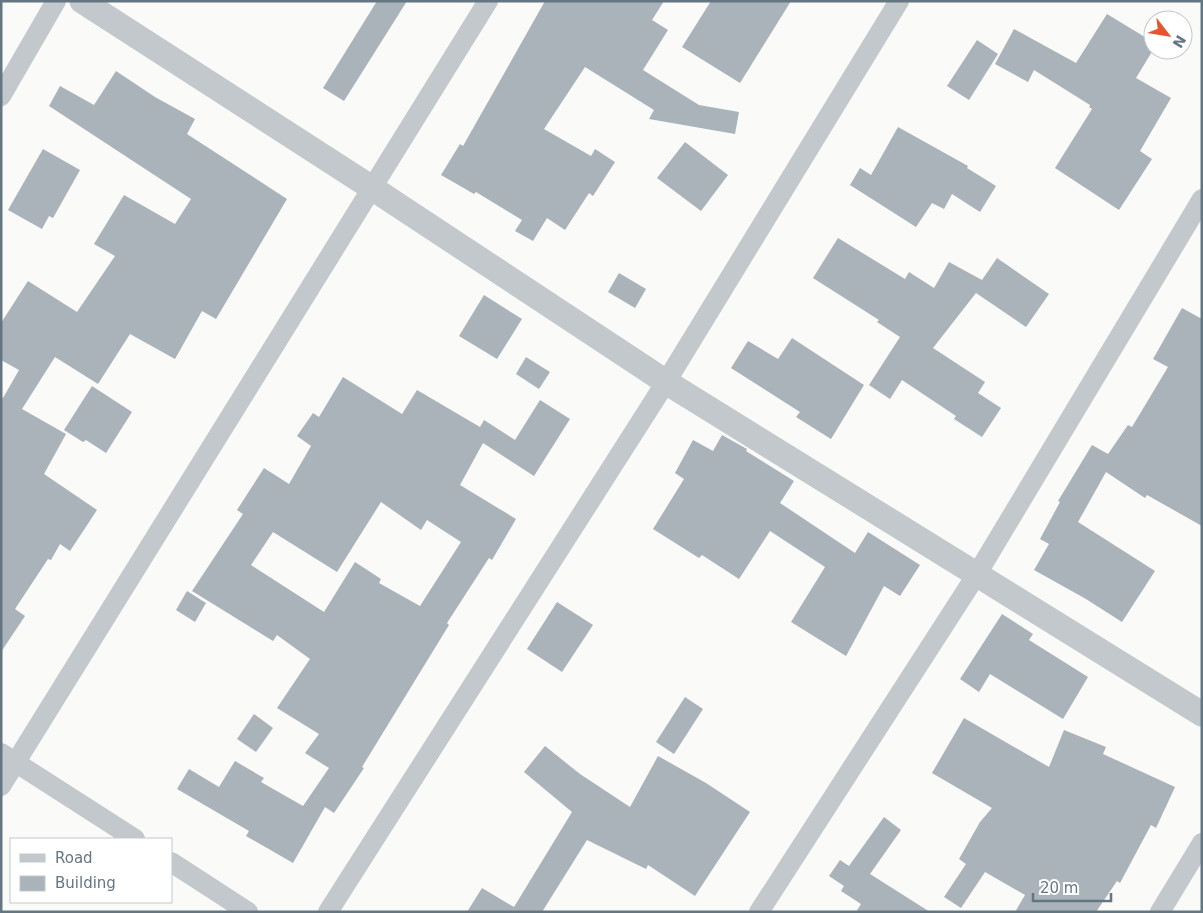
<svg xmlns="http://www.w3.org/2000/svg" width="1203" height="913" font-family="'DejaVu Sans',sans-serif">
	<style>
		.building { fill: #aab3b9; fill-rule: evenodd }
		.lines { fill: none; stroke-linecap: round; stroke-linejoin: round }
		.minor { stroke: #c3c8cc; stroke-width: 20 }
		.tertiary { stroke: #c3c8cc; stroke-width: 25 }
	</style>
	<rect width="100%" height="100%" fill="#fafaf8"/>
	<!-- building -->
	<g class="building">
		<path d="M 377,1 L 407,1 L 344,101 L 323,88 Z"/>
		<path d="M 545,1 L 664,1 L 652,20 L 668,30 L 643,70 L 699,105 L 739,112 L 735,134 L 649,119 L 654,110 L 585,67 L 544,129 L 591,156 L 595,149 L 615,162 L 593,196 L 589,193 L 565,230 L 547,218 L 533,241 L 515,231 L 522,220 L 476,192 L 474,194 L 441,175 L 460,144 L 463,146 Z"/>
		<path d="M 711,1 L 791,1 L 740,83 L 682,47 Z"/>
		<path d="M 1107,14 L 1153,42 L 1153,50 L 1136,78 L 1171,98 L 1140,151 L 1152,159 L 1119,210 L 1055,168 L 1092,109 L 1089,107 L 1090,105 L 1034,70 L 1028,82 L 995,64 L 1014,29 L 1076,63 Z"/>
		<path d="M 977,40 L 998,54 L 969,100 L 947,86 Z"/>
		<path d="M 116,71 L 155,97 L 195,119 L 187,134 L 287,199 L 216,319 L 202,311 L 175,359 L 130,334 L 98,384 L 55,357 L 22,409 L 66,434 L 44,474 L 97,510 L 70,551 L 60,544 L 51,560 L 48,559 L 15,609 L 25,616 L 1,652 L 1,397 L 3,398 L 19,370 L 1,360 L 1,323 L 28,281 L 77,312 L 115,256 L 94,244 L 124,195 L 175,224 L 191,199 L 49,106 L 60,86 L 94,105 Z"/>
		<path d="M 898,127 L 968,166 L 967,168 L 996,186 L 980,212 L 952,194 L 944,209 L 932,203 L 916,227 L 850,185 L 860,168 L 871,175 Z"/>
		<path d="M 685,142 L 728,175 L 701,211 L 657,178 Z"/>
		<path d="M 43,149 L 80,170 L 53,218 L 49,216 L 42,229 L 8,210 Z"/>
		<path d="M 838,238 L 905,279 L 909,272 L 934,288 L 949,262 L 982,280 L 997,258 L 1049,294 L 1026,327 L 976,293 L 933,348 L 985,382 L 978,393 L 1001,408 L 982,437 L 954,419 L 956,416 L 902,380 L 890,399 L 869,385 L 900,337 L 877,322 L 879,320 L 813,278 Z"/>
		<path d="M 619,273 L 646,289 L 635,308 L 608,292 Z"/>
		<path d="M 484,295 L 522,319 L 497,359 L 459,336 Z"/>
		<path d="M 1182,308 L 1202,319 L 1202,526 L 1147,495 L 1145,498 L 1106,472 L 1078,522 L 1155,571 L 1122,622 L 1086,599 L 1034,570 L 1049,544 L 1040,539 L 1060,502 L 1058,501 L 1092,445 L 1108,454 L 1128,425 L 1132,427 L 1168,367 L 1153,359 Z"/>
		<path d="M 792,338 L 864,385 L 831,439 L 796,417 L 800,412 L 731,368 L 748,341 L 778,359 Z"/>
		<path d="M 526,357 L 550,372 L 539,389 L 516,374 Z"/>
		<path d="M 343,377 L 402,414 L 417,390 L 480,427 L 484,420 L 515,440 L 540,400 L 570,419 L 534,476 L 483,443 L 460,485 L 516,519 L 492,560 L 489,558 L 447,623 L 449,625 L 362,767 L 364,768 L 334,813 L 325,807 L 293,863 L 246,836 L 249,831 L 177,789 L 189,769 L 219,787 L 235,761 L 264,778 L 261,782 L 303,806 L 329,768 L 305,753 L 319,734 L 277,708 L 310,659 L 277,635 L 273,641 L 192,591 L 243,514 L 237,510 L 264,468 L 289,484 L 311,446 L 297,436 L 313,413 L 319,417 ZM 381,502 L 421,530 L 427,520 L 461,542 L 420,606 L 379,583 L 381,579 L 355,562 L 324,612 L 251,565 L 273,532 L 337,572 Z"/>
		<path d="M 92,386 L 132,412 L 106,453 L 86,440 L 83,442 L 64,430 Z"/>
		<path d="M 722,435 L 747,449 L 746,451 L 794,481 L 780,503 L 855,553 L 868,532 L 920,565 L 900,596 L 884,586 L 846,656 L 791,622 L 825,567 L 770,531 L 739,579 L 702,555 L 699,558 L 653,529 L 684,479 L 675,473 L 693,440 L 713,451 Z"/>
		<path d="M 187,591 L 206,603 L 195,622 L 176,610 Z"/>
		<path d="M 557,602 L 593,625 L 562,672 L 527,649 Z"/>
		<path d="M 1002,614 L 1033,634 L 1029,640 L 1088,677 L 1063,719 L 990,674 L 979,692 L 960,679 Z"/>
		<path d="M 685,697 L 703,709 L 674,754 L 656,742 Z"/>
		<path d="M 254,714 L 273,728 L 256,752 L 237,739 Z"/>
		<path d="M 964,718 L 1049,767 L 1064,730 L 1106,747 L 1103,754 L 1175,787 L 1156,828 L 1151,825 L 1120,883 L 1117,881 L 1096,912 L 1015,912 L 1025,895 L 985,872 L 961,908 L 944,897 L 966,864 L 959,859 L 980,822 L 992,808 L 932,773 Z"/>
		<path d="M 545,746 L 580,774 L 630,807 L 658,756 L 706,783 L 750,812 L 695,896 L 648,865 L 646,869 L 587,840 L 542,912 L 467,912 L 482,888 L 514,907 L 572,812 L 524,772 Z"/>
		<path d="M 884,817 L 901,830 L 870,874 L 930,912 L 856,912 L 861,904 L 841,891 L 844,886 L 829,876 L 840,860 L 849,866 Z"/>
	</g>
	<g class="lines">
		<!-- minor -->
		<g class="minor">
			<path d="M 1,96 L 56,1"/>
			<path d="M 1,753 L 135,839"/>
			<path d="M 1,786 L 488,1"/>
			<path d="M 171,862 L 248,912"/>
			<path d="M 328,912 L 666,382 L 899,1"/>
			<path d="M 759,912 L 977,574 L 1202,199"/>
			<path d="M 1160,912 L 1202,843"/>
		</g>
		<!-- tertiary -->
		<path class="tertiary" d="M 82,1 L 372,188 L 666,382 L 1202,714"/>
	</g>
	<!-- border -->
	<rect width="1203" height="913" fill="none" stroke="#657683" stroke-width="5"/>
	<!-- legend -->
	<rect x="10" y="838" width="162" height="65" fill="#ffffff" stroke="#c1c8cd"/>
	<rect x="20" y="854" width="25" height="8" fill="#c3c8cc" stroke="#c1c8cd"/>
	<text x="55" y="863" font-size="15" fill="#657683">Road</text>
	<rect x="20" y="876" width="25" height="15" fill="#aab3b9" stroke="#c1c8cd"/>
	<text x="55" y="888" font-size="15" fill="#657683">Building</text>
	<!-- north arrow -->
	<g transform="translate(1168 35) rotate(121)"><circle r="24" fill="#ffffff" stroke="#c1c8cd"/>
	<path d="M0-4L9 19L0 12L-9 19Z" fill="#e4572e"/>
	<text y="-8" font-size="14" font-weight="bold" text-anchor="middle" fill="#657683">N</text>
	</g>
	<!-- scale -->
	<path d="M1033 893v8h78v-8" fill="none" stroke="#657683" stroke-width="2.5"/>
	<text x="1040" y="893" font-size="15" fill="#657683" stroke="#ffffff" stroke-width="4" paint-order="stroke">20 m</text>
</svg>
